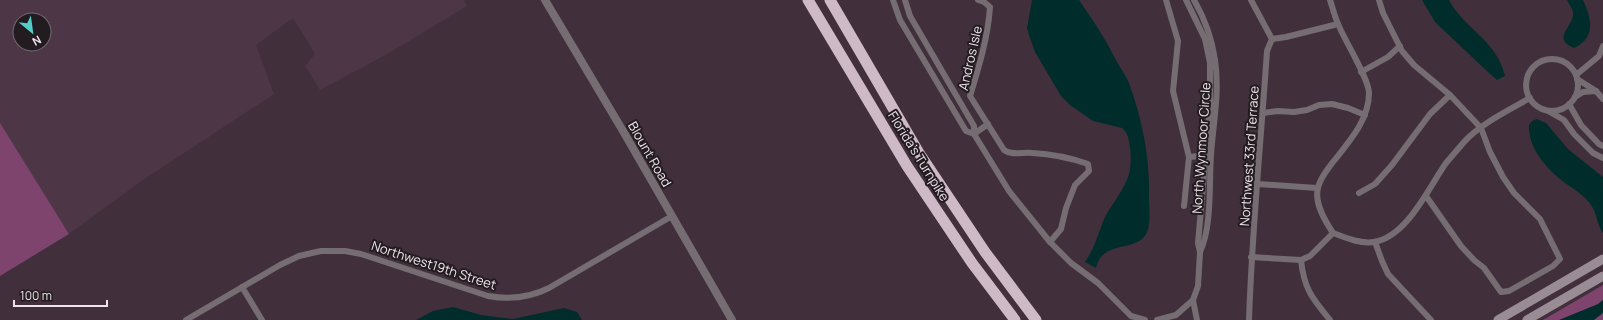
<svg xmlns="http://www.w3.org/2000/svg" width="1603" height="320" font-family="Manrope,sans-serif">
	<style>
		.built { fill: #4d3646; fill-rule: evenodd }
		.green { fill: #7e446d }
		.water { fill: #002c2b }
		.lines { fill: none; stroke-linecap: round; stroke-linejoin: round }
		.minor { stroke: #766d73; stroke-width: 6 }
		.tertiary { stroke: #766d73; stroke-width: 8 }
		.secondary { stroke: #9a8c95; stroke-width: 9 }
		.motorway { stroke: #ceb9c7; stroke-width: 11 }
		.labels { text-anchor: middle; stroke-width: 4; stroke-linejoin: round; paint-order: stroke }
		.street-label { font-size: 13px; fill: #efe4eb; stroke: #221b20 }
	</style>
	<rect width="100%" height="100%" fill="#41303b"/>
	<!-- built -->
	<path class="built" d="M 0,0 L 464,0 L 467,6 L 389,53 L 320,90 L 305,66 L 315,54 L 293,18 L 256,45 L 274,94 L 140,182 L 69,234 L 0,128 ZM 20,20 L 44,20 L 44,44 L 20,44 Z"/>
	<!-- green -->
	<g class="green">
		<path d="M 0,123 L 69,234 L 0,276 Z"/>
		<path d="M 1603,285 L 1603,320 L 1543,320 Z"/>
	</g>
	<!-- water -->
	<g class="water">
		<path d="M 1032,0 L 1079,0 C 1093,20 1106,40 1117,62 C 1121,69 1126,76 1129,83 C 1142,119 1150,157 1149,196 C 1149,207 1151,222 1147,232 C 1140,250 1114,242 1101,257 C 1098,260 1097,264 1096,268 L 1085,262 C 1095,248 1098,233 1105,217 C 1107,213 1110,208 1113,204 C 1127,182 1133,174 1130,147 C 1129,140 1128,133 1122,128 L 1093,121 L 1070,105 L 1061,96 L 1035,52 L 1029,35 L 1027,28 Z"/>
		<path d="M 1422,0 L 1449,0 C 1465,30 1497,40 1505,76 L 1497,80 L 1489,73 L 1435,22 Z"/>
		<path d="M 1567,0 L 1583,0 C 1592,19 1596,38 1574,48 C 1550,38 1575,26 1573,12 C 1572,8 1569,4 1567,0 Z"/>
		<path d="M 1537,119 L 1546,123 L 1568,149 L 1603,177 L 1603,233 C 1596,224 1598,214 1591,205 C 1585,196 1574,189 1565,183 C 1547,169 1528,149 1529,125 L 1532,121 Z"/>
		<path d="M 1603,300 L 1603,313 L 1594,320 L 1559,320 L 1598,304 Z"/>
		<path d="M 453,307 L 481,315 L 513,319 L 564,308 L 577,312 L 582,320 L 416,320 L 433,311 Z"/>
	</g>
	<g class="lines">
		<!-- minor -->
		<g class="minor">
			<path d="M 893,0 L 900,20 L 966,131 L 974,134"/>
			<path d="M 905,0 L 910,16 L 974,126 L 974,134 L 1009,191 L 1050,242 L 1071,263 L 1098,283 L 1131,316 L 1145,320"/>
			<path d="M 978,0 L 984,2 L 990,7 C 988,37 979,67 970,96 L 1004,150 C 1012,156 1023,152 1032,153 C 1051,154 1071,158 1088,164 L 1089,171 L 1075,185 L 1066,208 L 1061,229 L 1050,242"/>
			<path d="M 1166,0 L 1178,41 L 1173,91 L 1189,157 L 1209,155"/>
			<path d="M 1194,0 C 1205,19 1212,39 1215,60 C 1220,92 1213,124 1211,155 C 1209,183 1212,228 1200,252"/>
			<path d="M 1330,0 C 1333,9 1335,18 1339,26 C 1345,41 1369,79 1369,93 C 1369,120 1349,142 1333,162 C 1327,170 1320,178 1318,188 C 1314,203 1325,221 1333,233"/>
			<path d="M 1379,0 L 1383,13 L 1402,51 L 1414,65 L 1450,95 L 1481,128 L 1490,152 L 1503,177 L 1514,193 L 1540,219 L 1560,259 L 1553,266 L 1509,291 L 1501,292 L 1484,268 L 1474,260 L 1461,246 L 1426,196"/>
			<path d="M 1272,39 L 1286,37 L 1338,24"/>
			<circle cx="1552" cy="85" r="26"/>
			<path d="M 1361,72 L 1388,57 L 1400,46"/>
			<path d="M 1576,75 L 1599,56 L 1603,46"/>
			<path d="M 1577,79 L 1596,91 L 1603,99"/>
			<path d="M 1575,97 L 1583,92 L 1596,91"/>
			<path d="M 1569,104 L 1581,125 L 1599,144 L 1603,146"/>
			<path d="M 1548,111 L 1564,120 L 1574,134 L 1593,153 L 1603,158"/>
			<path d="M 1263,113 L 1278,111 L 1294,112 L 1307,110 L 1319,105 L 1332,104 L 1348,108 L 1365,115"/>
			<path d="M 974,134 L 988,124"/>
			<path d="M 1258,184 L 1317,188"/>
			<path d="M 1359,193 L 1375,184 L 1392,165 L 1430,114 L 1450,95"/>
			<path d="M 1184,206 L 1189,157"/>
			<path d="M 1375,242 L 1382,261 L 1388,274 L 1431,320"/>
			<path d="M 1251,257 L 1301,260 L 1310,256 L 1333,233 C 1346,238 1360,244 1374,242 C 1407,237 1429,187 1446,163 C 1452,156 1458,149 1464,142 C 1480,124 1509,110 1530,98"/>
			<path d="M 1301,260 C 1304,289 1312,298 1330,320"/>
			<path d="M 242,287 L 262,320"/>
			<path d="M 1193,300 L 1197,320"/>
			<path d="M 186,320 L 280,265 L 299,256 L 321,251 L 345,251 L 361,254 L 488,296 C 510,300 529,298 549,288 L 672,216"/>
			<path d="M 1157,320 L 1176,315 L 1193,300 L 1198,286 L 1200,252 L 1198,243 L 1210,106 L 1210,63 L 1205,39 L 1186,0"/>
			<path d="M 1249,320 C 1252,230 1261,140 1267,51 L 1272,39 L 1251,0"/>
		</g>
		<!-- tertiary -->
		<path class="tertiary" d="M 545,0 L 623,131 L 732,320"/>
		<!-- secondary -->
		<g class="secondary">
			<path d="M 1498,320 L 1603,259"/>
			<path d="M 1527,320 L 1603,276"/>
		</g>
		<!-- motorway -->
		<g class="motorway">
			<path d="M 808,0 L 907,166 L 972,263 L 1015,320"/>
			<path d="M 830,0 L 919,153 L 985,252 L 1036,320"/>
		</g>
	</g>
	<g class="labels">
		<!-- street labels -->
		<g class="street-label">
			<text transform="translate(970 58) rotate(-77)" y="5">Andros Isle</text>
			<text transform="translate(1201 148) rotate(-86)" y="5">North Wynmoor Circle</text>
			<text transform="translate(650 154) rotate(60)" y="5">Blount Road</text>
			<text transform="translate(919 156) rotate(58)" y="5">Florida's Turnpike</text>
			<text transform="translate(1249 156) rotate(-86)" y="5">Northwest 33rd Terrace</text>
			<text transform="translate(434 265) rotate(18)" y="5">Northwest19th Street</text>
		</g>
	</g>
	<!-- north arrow -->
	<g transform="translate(32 32) rotate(151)"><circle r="19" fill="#221b20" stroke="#746b71"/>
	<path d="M0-3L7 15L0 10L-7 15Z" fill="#54cdc8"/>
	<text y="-6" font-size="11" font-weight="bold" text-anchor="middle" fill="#efe4eb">N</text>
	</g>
	<!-- scale -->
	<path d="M14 300v6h93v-6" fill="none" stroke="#efe4eb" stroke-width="2"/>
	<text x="20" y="300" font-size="12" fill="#efe4eb" stroke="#221b20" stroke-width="3" paint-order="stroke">100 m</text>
</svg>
